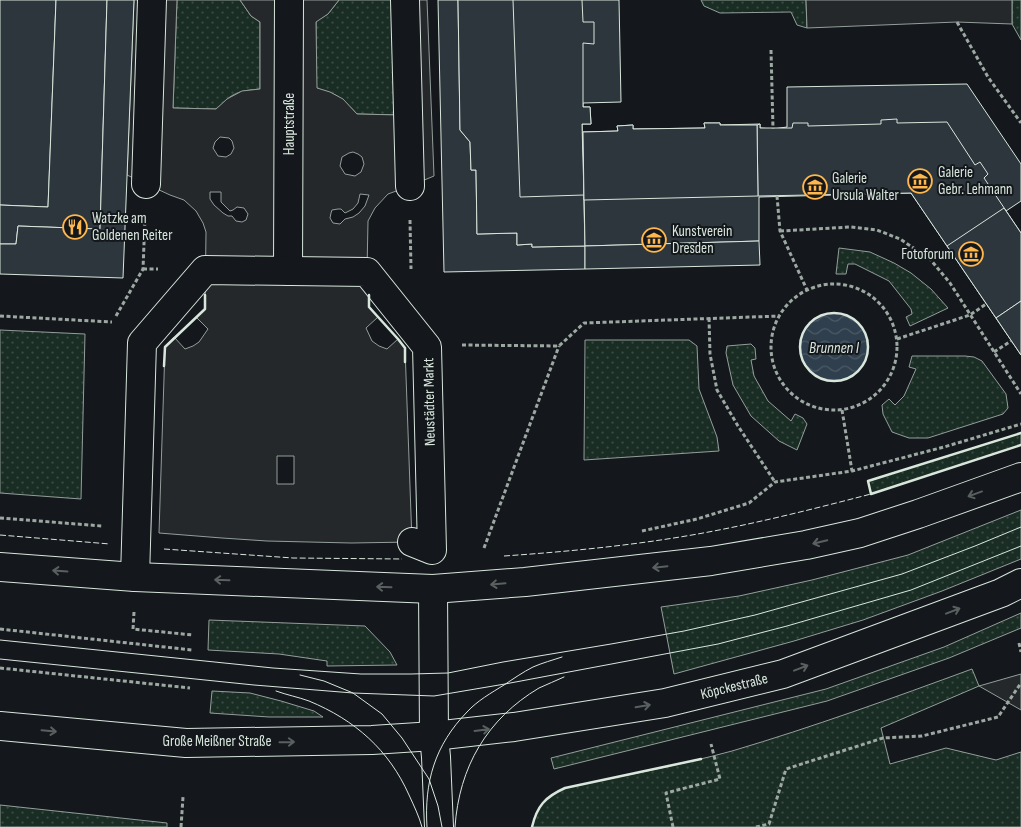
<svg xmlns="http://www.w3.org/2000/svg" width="1021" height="827" font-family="'Sofia Sans Condensed',sans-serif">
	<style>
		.grass { fill: url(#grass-dots); stroke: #939e99 }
		.parking { fill: #24282b; stroke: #939e99; fill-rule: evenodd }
		.water { fill: url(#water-waves); stroke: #939e99 }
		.building { fill: #2c363c; stroke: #d8e6dc }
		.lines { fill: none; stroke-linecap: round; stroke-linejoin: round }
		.minor-casing { stroke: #d8e6dc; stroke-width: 30 }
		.major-casing { stroke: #d8e6dc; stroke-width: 30 }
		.path { stroke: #9da8a2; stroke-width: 3; stroke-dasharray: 4 2.5; stroke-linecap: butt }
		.minor { stroke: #14181c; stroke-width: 28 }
		.major { stroke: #14181c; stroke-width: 28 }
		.tram { stroke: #d8e6dc; stroke-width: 1 }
		.fence { stroke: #d8e6dc; stroke-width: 1; stroke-dasharray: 6 2.5; stroke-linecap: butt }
		.wall { stroke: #d8e6dc; stroke-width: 2.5 }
		.oneway { stroke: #59605f }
		.labels { text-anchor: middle; stroke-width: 4; stroke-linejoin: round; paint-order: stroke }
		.street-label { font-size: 15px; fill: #d8e6dc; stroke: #14181c }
		.poi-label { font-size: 15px; fill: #d8e6dc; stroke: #14181c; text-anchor: start }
		.water-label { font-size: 16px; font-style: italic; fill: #d8e6dc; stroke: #14181c }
	</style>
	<defs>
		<pattern id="grass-dots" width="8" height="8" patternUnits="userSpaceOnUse" patternTransform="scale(1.25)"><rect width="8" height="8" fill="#1a2d24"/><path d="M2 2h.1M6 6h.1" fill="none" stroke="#3b4b43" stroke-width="1.8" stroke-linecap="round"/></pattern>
		<pattern id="water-waves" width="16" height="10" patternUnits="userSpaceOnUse" patternTransform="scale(1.25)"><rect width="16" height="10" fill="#2f3f4d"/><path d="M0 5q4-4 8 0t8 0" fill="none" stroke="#4c5b66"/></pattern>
	</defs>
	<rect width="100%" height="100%" fill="#14181c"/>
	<!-- grass -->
	<g class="grass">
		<path d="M 177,0 L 240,0 L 251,16 L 260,22 L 260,89 C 237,91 232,93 217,109 L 173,108 Z"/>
		<path d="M 339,0 L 397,0 L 401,115 L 357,114 C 342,98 338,94 316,88 L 316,21 L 328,14 Z"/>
		<path d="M 701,0 L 806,0 L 807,28 L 797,25 L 791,12 L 720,13 L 704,6 Z"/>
		<path d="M 1012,0 L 1021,0 L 1021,40 L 1012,24 Z"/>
		<path d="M 839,248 L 870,252 L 894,263 L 911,273 L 931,289 L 948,308 L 910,326 L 906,317 L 912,314 L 911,309 L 889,281 L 855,264 L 848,264 L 846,274 L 836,274 Z"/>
		<path d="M 0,330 L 85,334 L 81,499 L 0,493 Z"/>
		<path d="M 585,340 L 689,340 L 697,346 L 699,389 L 717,437 L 719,451 L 584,460 Z"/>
		<path d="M 751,344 L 755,348 L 756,359 L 751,360 L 754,376 L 768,401 L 791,421 L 795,414 L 803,418 L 807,424 L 797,450 L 779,441 L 751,416 L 733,385 L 726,353 L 727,346 Z"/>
		<path d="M 912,356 L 965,356 L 974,357 L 982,361 L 1006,394 L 1008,408 L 1003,414 L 928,438 L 909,438 L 892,432 L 883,414 L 882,405 L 889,399 L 895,405 L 904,396 L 916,369 L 909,367 Z"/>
		<path d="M 1021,433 L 1021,445 L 871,494 L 868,481 Z"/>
		<path d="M 1021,510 L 1021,559 L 942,591 L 863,620 L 794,641 L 674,674 L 661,607 L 739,596 L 812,580 L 908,555 Z"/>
		<path d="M 1021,613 L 1021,628 L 949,658 L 827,701 L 554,769 L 551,758 L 826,689 L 944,647 Z"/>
		<path d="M 209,620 L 365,626 L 390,652 L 397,665 L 327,666 L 327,661 L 279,654 L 208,650 Z"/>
		<path d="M 972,669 L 979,686 L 881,728 L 890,764 L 946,748 L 996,760 L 1021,752 L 1021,827 L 532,827 C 537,806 545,797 565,788 C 621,776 677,766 732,751 C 813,727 893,698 972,669 Z"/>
		<path d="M 212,691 L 250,693 L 281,701 L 314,711 L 323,717 L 269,717 L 210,713 Z"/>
		<path d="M 0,805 L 167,823 L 167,827 L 0,827 Z"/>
	</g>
	<!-- parking -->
	<g class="parking">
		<path d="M 134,0 L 177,0 L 173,108 L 216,109 L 227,99 L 242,91 L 260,89 L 260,22 L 251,16 L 240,0 L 339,0 L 328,14 L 316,22 L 317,88 L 330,92 L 343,99 L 357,114 L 400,115 L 397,0 L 427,0 L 434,176 L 410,186 L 388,194 L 375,208 L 368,221 L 367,272 L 369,306 L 378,317 L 366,328 L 372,341 L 379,346 L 387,349 L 398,339 L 405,348 L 412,542 L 351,543 L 267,541 L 222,538 L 159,533 L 165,347 L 174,337 L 185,349 L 193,346 L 199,342 L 208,329 L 196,317 L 205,309 L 206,232 L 203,223 L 196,211 L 184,200 L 170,195 L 127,175 ZM 220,137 L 229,138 L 232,141 L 234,148 L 231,154 L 226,157 L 218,156 L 213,148 L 215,142 ZM 353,152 L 358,154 L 362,157 L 364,164 L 361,172 L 355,176 L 345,174 L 340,166 L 342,157 L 349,153 ZM 210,192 L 221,192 L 221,202 L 230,211 L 233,210 L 237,207 L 244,208 L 248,214 L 246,220 L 242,222 L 236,221 L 232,216 L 228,216 L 223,213 L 214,205 L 210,199 ZM 360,194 L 369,195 L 365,206 L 359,213 L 353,217 L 345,219 L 340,224 L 333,223 L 330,218 L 331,213 L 332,210 L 338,209 L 341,209 L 345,213 L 353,209 L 358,203 ZM 277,456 L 294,456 L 294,484 L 277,484 Z"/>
		<path d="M 806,0 L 1012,0 L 1012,24 L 957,22 L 807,28 Z"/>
		<path d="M 1021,674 L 1021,710 L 979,686 Z"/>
	</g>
	<!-- water -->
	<circle class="water" cx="834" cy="347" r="34"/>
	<!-- building -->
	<g class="building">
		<path d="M 0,0 L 56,0 L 48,207 L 0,205 Z"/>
		<path d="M 56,0 L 107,0 L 100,229 L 18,226 L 16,244 L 0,244 L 0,205 L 48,207 Z"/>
		<path d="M 107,0 L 134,0 L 123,278 L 0,274 L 0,244 L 16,244 L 18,226 L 100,229 Z"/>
		<path d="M 438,0 L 458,0 L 460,130 L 470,142 L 471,170 L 476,170 L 477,234 L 517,233 L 517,245 L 532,244 L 532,247 L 585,246 L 585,269 L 444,272 Z"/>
		<path d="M 458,0 L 619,0 L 621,102 L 583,103 L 583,107 L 590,107 L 591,124 L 582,124 L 585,246 L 532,247 L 532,244 L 517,245 L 517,233 L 477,234 L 476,170 L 471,170 L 470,142 L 460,130 Z"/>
		<path d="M 513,0 L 582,0 L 583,22 L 594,22 L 594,44 L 583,43 L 583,107 L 590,107 L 591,124 L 582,124 L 584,195 L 520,197 Z"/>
		<path d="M 967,84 L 1021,164 L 1021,201 L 1006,211 L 1004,208 L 947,246 L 911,193 L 759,197 L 759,241 L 585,246 L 583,132 L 618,131 L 617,126 L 633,125 L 633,129 L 705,128 L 704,123 L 720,123 L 720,125 L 760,124 L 760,128 L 773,129 L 787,127 L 787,87 Z"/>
		<path d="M 897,119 L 897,123 L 947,122 L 975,165 L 980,162 L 988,174 L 984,178 L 1021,233 L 1021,355 L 911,193 L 758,196 L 757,125 L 760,124 L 760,128 L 792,128 L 793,123 L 808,123 L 808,126 L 881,124 L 881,120 Z"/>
		<path d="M 704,123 L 720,123 L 720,125 L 757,125 L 758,196 L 584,200 L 583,132 L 618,131 L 617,126 L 633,125 L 633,129 L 705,128 Z"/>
		<path d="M 1004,208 L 1021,233 L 1021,301 L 996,318 L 947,246 Z"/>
		<path d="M 759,241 L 760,265 L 585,269 L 585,246 Z"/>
		<path d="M 1021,301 L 1021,355 L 996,318 Z"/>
	</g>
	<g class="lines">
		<!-- minor casing -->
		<g class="minor-casing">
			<g id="minor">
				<path d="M 405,0 L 410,186"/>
				<path d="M 146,184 L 152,0"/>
				<path d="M 288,271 L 289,0"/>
				<path d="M 135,577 L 142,343 L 205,270 L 367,272 L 427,347 L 432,550 L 412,542"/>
				<path d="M 433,589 L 434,736 L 436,757 L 439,827"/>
			</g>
		</g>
		<!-- major casing -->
		<g class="major-casing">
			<g id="major">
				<path d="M 0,567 L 135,577 L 433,589 L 525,582 L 711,561 L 806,545 L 860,533 L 918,514 L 1021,477"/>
				<path d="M 0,726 L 186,743 L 372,740 L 434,736 L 514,727 L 665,703 L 783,674 L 1001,593 L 1021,583"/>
			</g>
		</g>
		<!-- path -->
		<g class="path">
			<path d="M 957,22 L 988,77 L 1021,123"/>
			<path d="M 771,50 L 773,129"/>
			<path d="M 777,196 L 780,231 L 807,290"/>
			<path d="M 410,220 L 411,269"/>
			<path d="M 780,231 L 851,227 L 877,230 L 900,239 L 930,259 L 950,283 L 1021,394"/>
			<path d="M 143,269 L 158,269"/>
			<circle cx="834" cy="347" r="63"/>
			<path d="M 0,316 L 112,322"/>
			<path d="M 116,316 L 143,269 L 145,218"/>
			<path d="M 709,318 L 710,354 L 717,390 L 738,426 L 775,482"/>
			<path d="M 897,339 L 970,315 L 986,304"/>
			<path d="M 462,345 L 559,346 L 584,323 L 780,316"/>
			<path d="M 994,352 L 1011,341"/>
			<path d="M 842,410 L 852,471"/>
			<path d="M 0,518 L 102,526"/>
			<path d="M 642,531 L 697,519 L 749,503 L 775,482 L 852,471 L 944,447 L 1021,424"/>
			<path d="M 484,548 L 559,346"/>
			<path d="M 134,612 L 133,629 L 193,635"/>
			<path d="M 0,629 L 192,650"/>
			<path d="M 1019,643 L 1021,652"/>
			<path d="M 0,668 L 190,688"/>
			<path d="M 181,827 L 183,797"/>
			<path d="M 673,827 L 666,793 L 720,779 L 711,744"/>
			<path d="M 756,827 L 769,824 L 786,769 L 883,738 L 922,736 L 998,717 L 1021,683"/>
		</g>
		<!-- minor -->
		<use href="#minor" class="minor"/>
		<!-- major -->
		<use href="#major" class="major"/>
		<!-- tram -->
		<g class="tram">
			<path d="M 0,640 L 273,668 L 361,674 L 411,674 L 448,673 L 503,662 L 611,644 L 684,631 L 755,615 L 902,574 L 975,546 L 1021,527"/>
			<path d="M 0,659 L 254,685 L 353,693 L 434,696 L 505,684 L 718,644 L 787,626 L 911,590 L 1021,546"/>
			<path d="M 300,675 L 324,681 L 353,693 L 382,714 L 402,738 L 429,779 L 438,806 L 442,827"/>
			<path d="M 276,691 C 287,695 298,697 309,701 C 355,720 389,750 409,795 C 414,806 419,816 422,827"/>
			<path d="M 427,827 C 424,782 435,745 467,712 C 477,701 491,693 504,685 C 513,679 523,672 533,667 C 542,663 553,660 562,657"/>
			<path d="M 455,827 C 459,767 487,719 539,688 C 547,684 556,681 564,677"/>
		</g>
		<!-- fence -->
		<g class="fence">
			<path d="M 0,535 L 110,544"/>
			<path d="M 164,549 L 293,558 L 402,559"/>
			<path d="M 504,556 C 576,551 648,544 719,530 C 770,520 821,507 871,494"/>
		</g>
		<!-- wall -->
		<g class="wall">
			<path d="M 369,295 L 369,307 L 398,339 L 405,348 L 405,362"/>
			<circle cx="834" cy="347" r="34"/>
			<path d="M 164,366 L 165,347 L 205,309 L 205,295"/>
			<path d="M 1021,433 L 868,481 L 871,494 L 1021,445"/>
			<path d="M 532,827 C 537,806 545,797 565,788 L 701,759"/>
		</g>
	</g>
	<!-- one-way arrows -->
	<defs><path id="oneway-shaft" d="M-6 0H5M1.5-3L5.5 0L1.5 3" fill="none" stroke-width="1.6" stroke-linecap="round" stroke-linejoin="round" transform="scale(1.25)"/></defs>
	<g class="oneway">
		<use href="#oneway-shaft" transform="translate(975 494) rotate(160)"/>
		<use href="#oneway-shaft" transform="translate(820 542) rotate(167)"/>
		<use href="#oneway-shaft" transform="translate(660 567) rotate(174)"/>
		<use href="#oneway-shaft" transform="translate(60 571) rotate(-176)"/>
		<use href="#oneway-shaft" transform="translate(222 580) rotate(-178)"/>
		<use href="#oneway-shaft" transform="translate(498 584) rotate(175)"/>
		<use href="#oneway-shaft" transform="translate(384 587) rotate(-178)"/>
		<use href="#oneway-shaft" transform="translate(953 611) rotate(-21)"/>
		<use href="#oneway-shaft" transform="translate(801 668) rotate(-21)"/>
		<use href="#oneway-shaft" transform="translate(643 706) rotate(-9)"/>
		<use href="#oneway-shaft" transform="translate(482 730) rotate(-7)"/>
		<use href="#oneway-shaft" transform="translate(49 731) rotate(5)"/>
		<use href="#oneway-shaft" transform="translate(287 742) rotate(-1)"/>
	</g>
	<!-- icons -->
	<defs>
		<g id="museum-ring" transform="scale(1.25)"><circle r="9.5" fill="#14181c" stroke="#ffb74d" stroke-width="1.5"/><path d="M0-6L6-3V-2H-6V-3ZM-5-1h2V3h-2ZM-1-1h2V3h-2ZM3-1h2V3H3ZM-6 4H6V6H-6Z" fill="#ffb74d"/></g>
		<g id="restaurant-ring" transform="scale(1.25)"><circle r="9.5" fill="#14181c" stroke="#ffb74d" stroke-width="1.5"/><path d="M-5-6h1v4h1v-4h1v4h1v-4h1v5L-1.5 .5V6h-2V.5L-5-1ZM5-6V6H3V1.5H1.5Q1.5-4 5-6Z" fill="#ffb74d"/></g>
	</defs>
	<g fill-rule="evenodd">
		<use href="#museum-ring" x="920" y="181"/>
		<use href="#museum-ring" x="815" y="187"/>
		<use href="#restaurant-ring" x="75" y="227"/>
		<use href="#museum-ring" x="654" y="240"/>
		<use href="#museum-ring" x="971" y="254"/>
	</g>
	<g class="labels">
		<!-- street labels -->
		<g class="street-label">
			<text transform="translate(289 124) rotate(-90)" y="5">Hauptstraße</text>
			<text transform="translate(429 402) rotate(-91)" y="5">Neustädter Markt</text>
			<text transform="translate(734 686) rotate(-14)" y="5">Köpckestraße</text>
			<text x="217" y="746">Große Meißner Straße</text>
		</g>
		<!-- poi labels -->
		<g class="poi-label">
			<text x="938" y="177">Galerie<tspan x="938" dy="17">Gebr. Lehmann</tspan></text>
			<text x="832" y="183">Galerie<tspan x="832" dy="17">Ursula Walter</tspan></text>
			<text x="92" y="223">Watzke am<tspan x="92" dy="17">Goldenen Reiter</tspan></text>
			<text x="672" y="236">Kunstverein<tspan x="672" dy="17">Dresden</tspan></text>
			<text x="954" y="259" text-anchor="end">Fotoforum</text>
		</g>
		<!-- water labels -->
		<g class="water-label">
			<text x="834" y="353">Brunnen I</text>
		</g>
	</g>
</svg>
